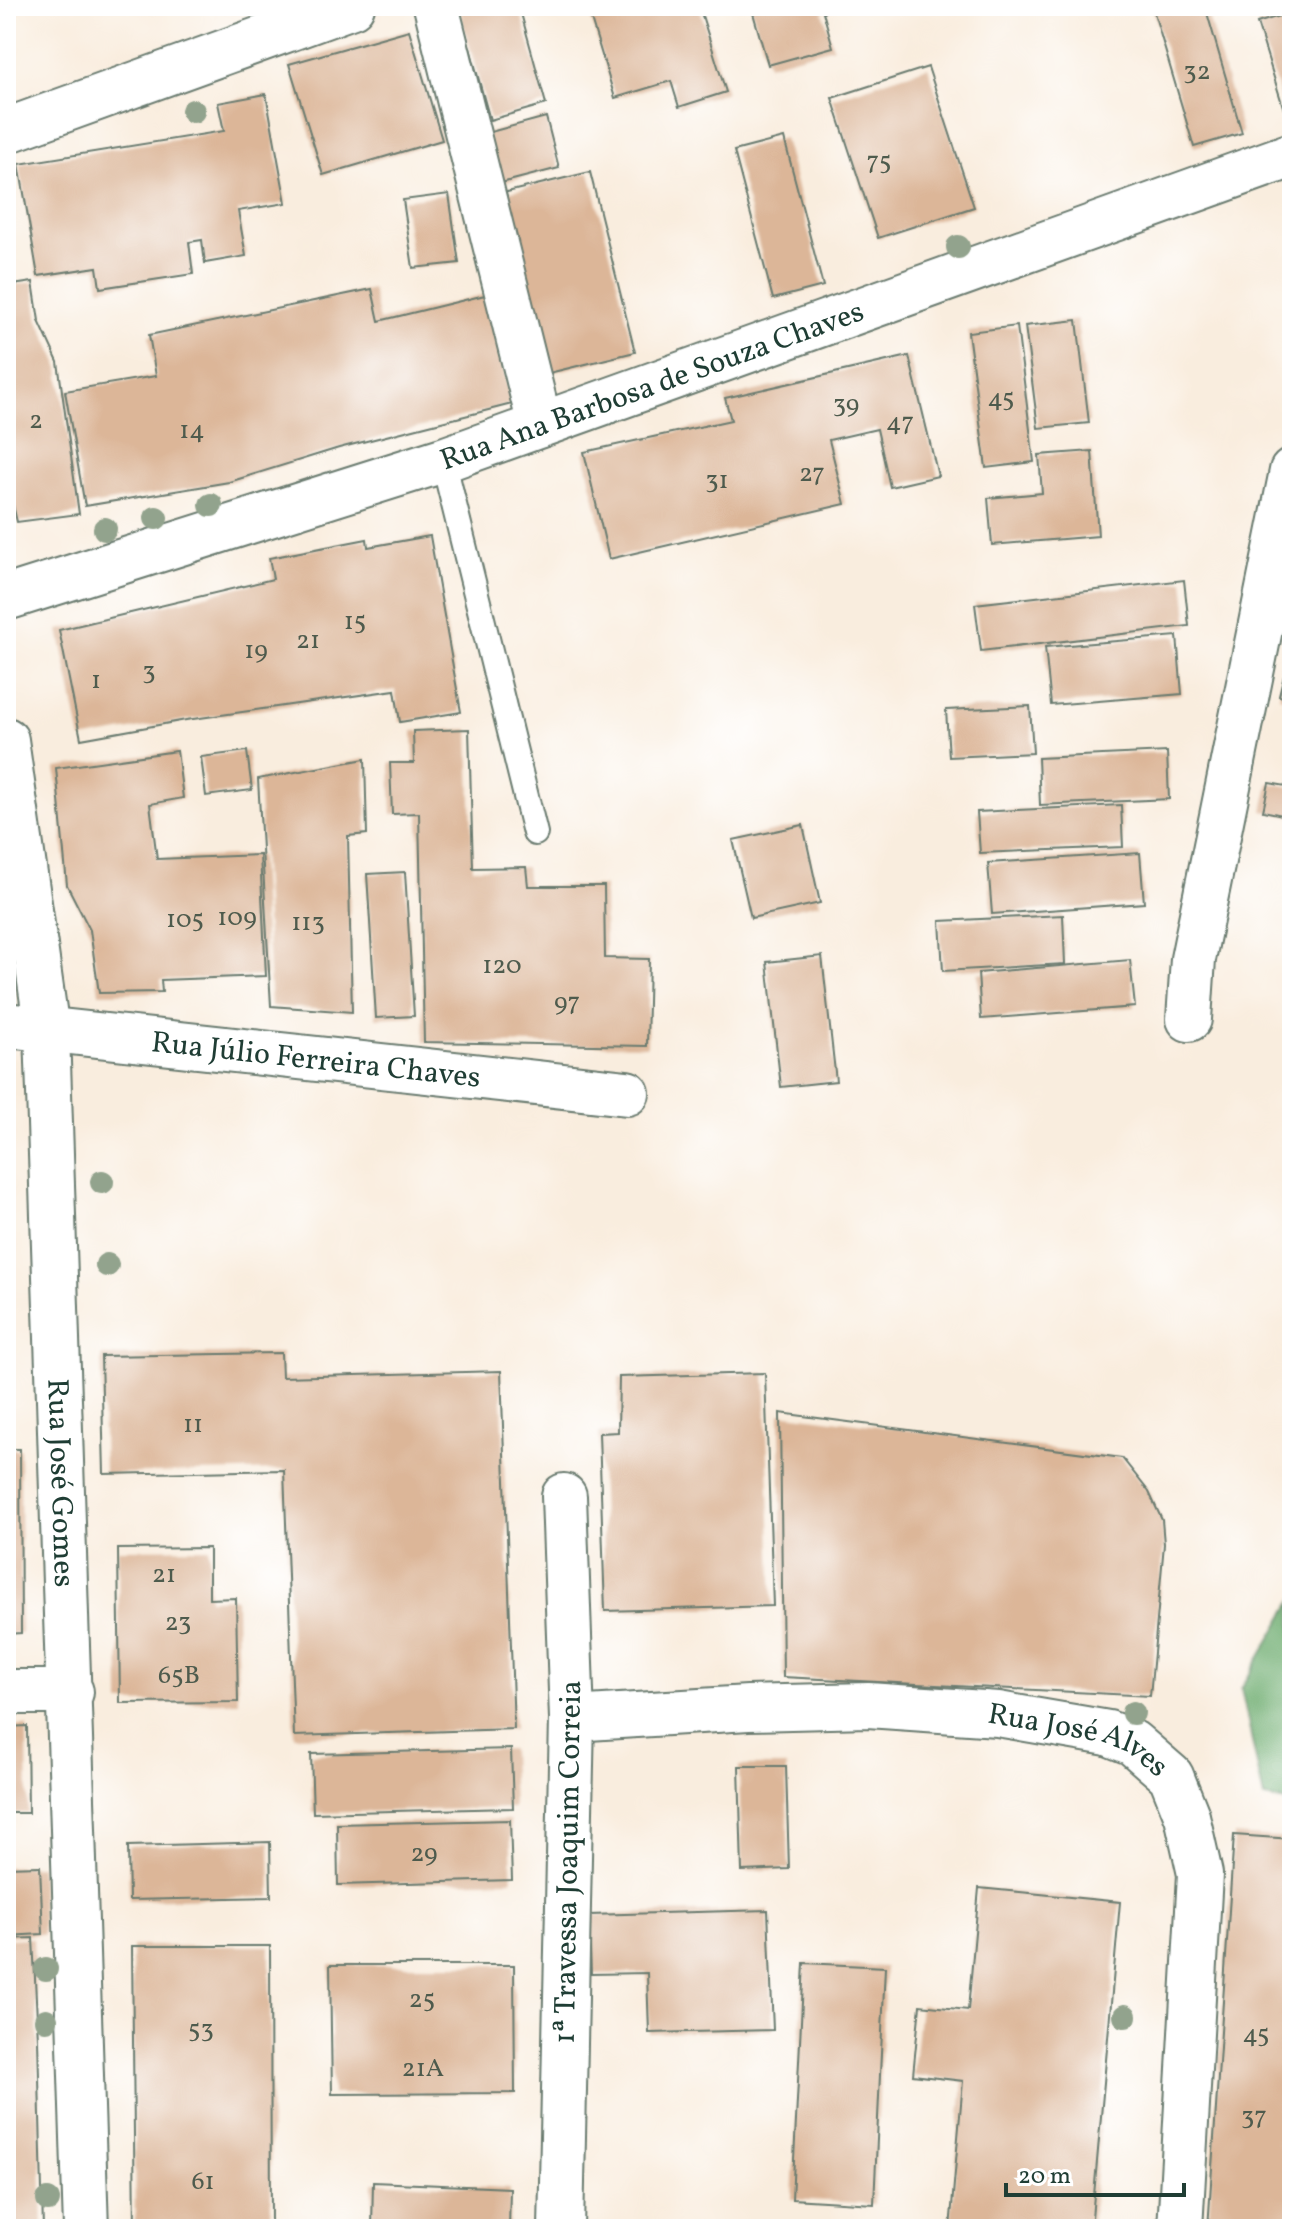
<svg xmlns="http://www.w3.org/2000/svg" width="1298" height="2235" font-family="Vollkorn,serif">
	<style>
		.forest { fill: #6baa6c; stroke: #457450; stroke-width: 2 }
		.building { fill: #dcb698 }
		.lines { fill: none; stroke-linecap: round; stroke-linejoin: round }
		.lane-casing { stroke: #6b7b70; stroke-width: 28 }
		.street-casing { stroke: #6b7b70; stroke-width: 48 }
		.lane { stroke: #fff; stroke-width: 24 }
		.street { stroke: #fff; stroke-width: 44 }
		.tree { fill: #92a38d }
		.labels { text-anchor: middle; stroke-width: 6; stroke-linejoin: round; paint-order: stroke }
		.number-label { font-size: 26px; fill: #4e5b4d }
		.street-label { font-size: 30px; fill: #1f3d34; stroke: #fff }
	</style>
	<rect width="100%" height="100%" fill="#fff"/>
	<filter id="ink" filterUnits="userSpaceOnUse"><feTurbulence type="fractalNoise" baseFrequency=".0125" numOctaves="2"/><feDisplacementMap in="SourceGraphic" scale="16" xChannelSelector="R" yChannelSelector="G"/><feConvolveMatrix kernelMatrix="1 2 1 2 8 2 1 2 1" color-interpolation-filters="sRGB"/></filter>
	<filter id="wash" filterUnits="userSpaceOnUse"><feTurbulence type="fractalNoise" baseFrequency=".006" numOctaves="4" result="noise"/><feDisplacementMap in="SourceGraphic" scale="32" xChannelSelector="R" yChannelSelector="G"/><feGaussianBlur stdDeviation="1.8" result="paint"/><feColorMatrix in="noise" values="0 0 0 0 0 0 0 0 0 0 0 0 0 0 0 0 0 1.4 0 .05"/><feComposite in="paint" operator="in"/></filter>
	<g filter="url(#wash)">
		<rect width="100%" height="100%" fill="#f9edde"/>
		<!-- forest -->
		<path class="forest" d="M 1292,1602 L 1292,1803 L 1264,1798 L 1241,1689 Z"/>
		<g id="blocks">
			<!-- building -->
			<g class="building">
				<path d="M 482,6 L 519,6 L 546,104 L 490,120 L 460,12 Z"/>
				<path d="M 587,6 L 699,6 L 726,92 L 679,107 L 671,81 L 615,98 Z"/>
				<path d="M 751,6 L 841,6 L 823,12 L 833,47 L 768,65 Z"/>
				<path d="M 1152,6 L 1205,6 L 1242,133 L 1194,147 Z"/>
				<path d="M 1292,12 L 1292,111 L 1285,113 L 1257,23 Z"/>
				<path d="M 409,30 L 442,140 L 323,175 L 289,64 Z"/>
				<path d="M 928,67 L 974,207 L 878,238 L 832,98 Z"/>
				<path d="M 266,94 L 286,203 L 238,211 L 246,256 L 205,263 L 202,240 L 189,242 L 193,274 L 100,288 L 97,267 L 38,276 L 19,164 L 224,131 L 218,103 Z"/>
				<path d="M 546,117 L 559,168 L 501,183 L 487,133 Z"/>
				<path d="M 784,138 L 823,286 L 773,299 L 734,151 Z"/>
				<path d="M 590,172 L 635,352 L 549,373 L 503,193 Z"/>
				<path d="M 449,194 L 459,263 L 413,268 L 403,200 Z"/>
				<path d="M 33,282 L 39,321 L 58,362 L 79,514 L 17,522 L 6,475 L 6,286 Z"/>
				<path d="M 372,289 L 379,321 L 485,295 L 512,404 L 339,448 L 229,482 L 85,506 L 65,391 L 156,376 L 149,335 Z"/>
				<path d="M 1077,320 L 1089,423 L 1038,428 L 1025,326 Z"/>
				<path d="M 1017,326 L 1034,462 L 986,468 L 968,332 Z"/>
				<path d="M 909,356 L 938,476 L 890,487 L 877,429 L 829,440 L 845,504 L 609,559 L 584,452 L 731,420 L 725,398 Z"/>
				<path d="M 1092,451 L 1098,536 L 992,545 L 988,498 L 1042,493 L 1039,455 Z"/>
				<path d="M 430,536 L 461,712 L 400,722 L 395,690 L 186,720 L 81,739 L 59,630 L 273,579 L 269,558 L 367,539 L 368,547 Z"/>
				<path d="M 1184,580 L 1189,626 L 981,651 L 975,604 Z"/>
				<path d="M 1177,636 L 1182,694 L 1051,705 L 1045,647 Z"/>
				<path d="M 1291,647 L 1292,648 L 1292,699 L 1279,696 Z"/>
				<path d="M 1030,706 L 1033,753 L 949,757 L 946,710 Z"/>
				<path d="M 469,729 L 473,868 L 526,867 L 528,886 L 604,886 L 605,958 L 649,959 L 647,1046 L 424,1042 L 419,813 L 392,814 L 390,763 L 414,763 L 413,731 Z"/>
				<path d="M 177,751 L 183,798 L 150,804 L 157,859 L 260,855 L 266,976 L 161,980 L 162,992 L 99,993 L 90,930 L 67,885 L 56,768 Z"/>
				<path d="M 247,751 L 252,790 L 206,796 L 201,757 Z"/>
				<path d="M 1167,752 L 1169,799 L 1040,805 L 1038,758 Z"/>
				<path d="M 365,759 L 367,834 L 348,836 L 352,1012 L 271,1006 L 258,779 Z"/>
				<path d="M 1269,783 L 1292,787 L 1292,817 L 1263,811 Z"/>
				<path d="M 1121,805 L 1123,847 L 980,853 L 977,812 Z"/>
				<path d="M 803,825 L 820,903 L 751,918 L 733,840 Z"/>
				<path d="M 1140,853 L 1144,903 L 992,914 L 988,863 Z"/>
				<path d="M 405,872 L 414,1016 L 376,1018 L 367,874 Z"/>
				<path d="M 1063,915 L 1065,964 L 943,971 L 940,921 Z"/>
				<path d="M 822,956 L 836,1081 L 781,1087 L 767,962 Z"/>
				<path d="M 1130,960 L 1135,1007 L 981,1019 L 978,973 Z"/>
				<path d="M 6,1292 L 9,1292 L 10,1332 L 6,1333 Z"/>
				<path d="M 281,1353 L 282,1377 L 501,1371 L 514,1729 L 294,1736 L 284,1470 L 104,1474 L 101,1356 Z"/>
				<path d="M 765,1373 L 773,1606 L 605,1611 L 599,1433 L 618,1432 L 619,1377 Z"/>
				<path d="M 6,1401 L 11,1401 L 12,1449 L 20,1449 L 21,1633 L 6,1634 Z"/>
				<path d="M 780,1413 L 1122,1458 L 1149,1492 L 1162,1520 L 1164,1544 L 1150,1696 L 783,1677 Z"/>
				<path d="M 209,1548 L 209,1599 L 236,1598 L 238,1702 L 120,1703 L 118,1549 Z"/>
				<path d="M 27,1726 L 28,1813 L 6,1813 L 6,1727 Z"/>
				<path d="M 511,1749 L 513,1808 L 313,1813 L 311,1754 Z"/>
				<path d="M 739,1766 L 786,1766 L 789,1869 L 742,1871 Z"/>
				<path d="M 510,1820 L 512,1880 L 338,1885 L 337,1824 Z"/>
				<path d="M 1234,1835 L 1292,1839 L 1292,2229 L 1208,2229 Z"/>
				<path d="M 270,1842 L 271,1897 L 129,1900 L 128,1846 Z"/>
				<path d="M 40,1866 L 43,1934 L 6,1936 L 6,1867 Z"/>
				<path d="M 979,1888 L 1120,1902 L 1091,2229 L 950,2229 L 963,2081 L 913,2075 L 920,2005 L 968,2010 Z"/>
				<path d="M 768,1910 L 773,2030 L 649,2033 L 647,1973 L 591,1974 L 589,1915 Z"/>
				<path d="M 33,1938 L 38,2040 L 43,2229 L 6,2229 L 6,1939 Z"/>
				<path d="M 132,1946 L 270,1946 L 271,2229 L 135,2229 Z"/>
				<path d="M 804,1963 L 885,1967 L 874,2204 L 792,2199 Z"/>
				<path d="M 330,1965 L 514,1965 L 515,2093 L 332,2094 Z"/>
				<path d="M 373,2182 L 510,2188 L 509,2229 L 372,2229 Z"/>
			</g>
		</g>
	</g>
	<g filter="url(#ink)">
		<use href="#blocks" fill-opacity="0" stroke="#6b7b70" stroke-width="2"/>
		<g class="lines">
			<!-- lane casing -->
			<g class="lane-casing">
				<path id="lane" d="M 443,460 L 535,833"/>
			</g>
			<!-- street casing -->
			<g class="street-casing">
				<g id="street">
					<path d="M 436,6 L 540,425"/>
					<path d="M 6,131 L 352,6"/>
					<path id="s1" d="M 6,598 L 443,460 L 1292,155"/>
					<path id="s2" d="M 6,740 L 47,1031 L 86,2229"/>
					<path d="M 1189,1019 L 1193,959 L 1292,471"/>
					<path id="s3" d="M 6,1025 L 627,1093"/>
					<path d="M 6,1692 L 71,1692"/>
					<path id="s4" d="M 572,1719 L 748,1708 L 868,1705 L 998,1714 L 1108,1733 L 1133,1743 L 1171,1776 L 1187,1816 L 1200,1874 L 1180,2229"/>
					<path d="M 561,2229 L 572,1719 L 564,1496"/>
				</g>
			</g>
			<!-- lane -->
			<use href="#lane" class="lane"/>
			<!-- street -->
			<use href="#street" class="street"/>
		</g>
		<!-- trees -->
		<g class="tree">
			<circle cx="193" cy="111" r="12"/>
			<circle cx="958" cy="247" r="12"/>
			<circle cx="211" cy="505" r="12"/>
			<circle cx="156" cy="518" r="12"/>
			<circle cx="105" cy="529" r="12"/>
			<circle cx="102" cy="1182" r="12"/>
			<circle cx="107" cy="1265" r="12"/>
			<circle cx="1133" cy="1713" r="12"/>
			<circle cx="46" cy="1969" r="12"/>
			<circle cx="1125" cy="2016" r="12"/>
			<circle cx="46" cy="2020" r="12"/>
			<circle cx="48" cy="2200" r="12"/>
		</g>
	</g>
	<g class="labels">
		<!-- number labels -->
		<g class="number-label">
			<text x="1197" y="79">32</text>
			<text x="879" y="169">75</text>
			<text x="1001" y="406">45</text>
			<text x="846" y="412">39</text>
			<text x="36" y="428">2</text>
			<text x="900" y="430">47</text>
			<text x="192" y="438">14</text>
			<text x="812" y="481">27</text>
			<text x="717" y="488">31</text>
			<text x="355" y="629">15</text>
			<text x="308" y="648">21</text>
			<text x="256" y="658">19</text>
			<text x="149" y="679">3</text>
			<text x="96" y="688">1</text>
			<text x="237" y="925">109</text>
			<text x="185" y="927">105</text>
			<text x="308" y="930">113</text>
			<text x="502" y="973">120</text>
			<text x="567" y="1010">97</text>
			<text x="193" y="1432">11</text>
			<text x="164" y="1582">21</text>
			<text x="178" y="1630">23</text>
			<text x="179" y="1683">65B</text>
			<text x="424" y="1861">29</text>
			<text x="422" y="2007">25</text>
			<text x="201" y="2037">53</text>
			<text x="1256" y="2042">45</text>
			<text x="423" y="2076">21A</text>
			<text x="1254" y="2124">37</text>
			<text x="203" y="2189">61</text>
		</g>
		<!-- street labels -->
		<g class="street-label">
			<text dy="10" stroke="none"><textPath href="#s1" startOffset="680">Rua Ana Barbosa de Souza Chaves</textPath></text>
			<text dy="10" stroke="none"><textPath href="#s3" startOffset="312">Rua Júlio Ferreira Chaves</textPath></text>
			<text dy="10" stroke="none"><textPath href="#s2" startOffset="746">Rua José Gomes</textPath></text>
			<text dy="10" stroke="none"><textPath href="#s4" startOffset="512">Rua José Alves</textPath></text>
			<text transform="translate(567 1862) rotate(-89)" y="10">1ª Travessa Joaquim Correia</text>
		</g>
	</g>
	<!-- margin -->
	<rect width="1298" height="2235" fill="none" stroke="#fff" stroke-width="32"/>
	<!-- scale -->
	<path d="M1006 2183v12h178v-12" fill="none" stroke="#1f3d34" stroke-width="4"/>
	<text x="1018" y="2183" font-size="24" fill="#1f3d34" stroke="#ffffff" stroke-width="6" paint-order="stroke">20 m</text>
</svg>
